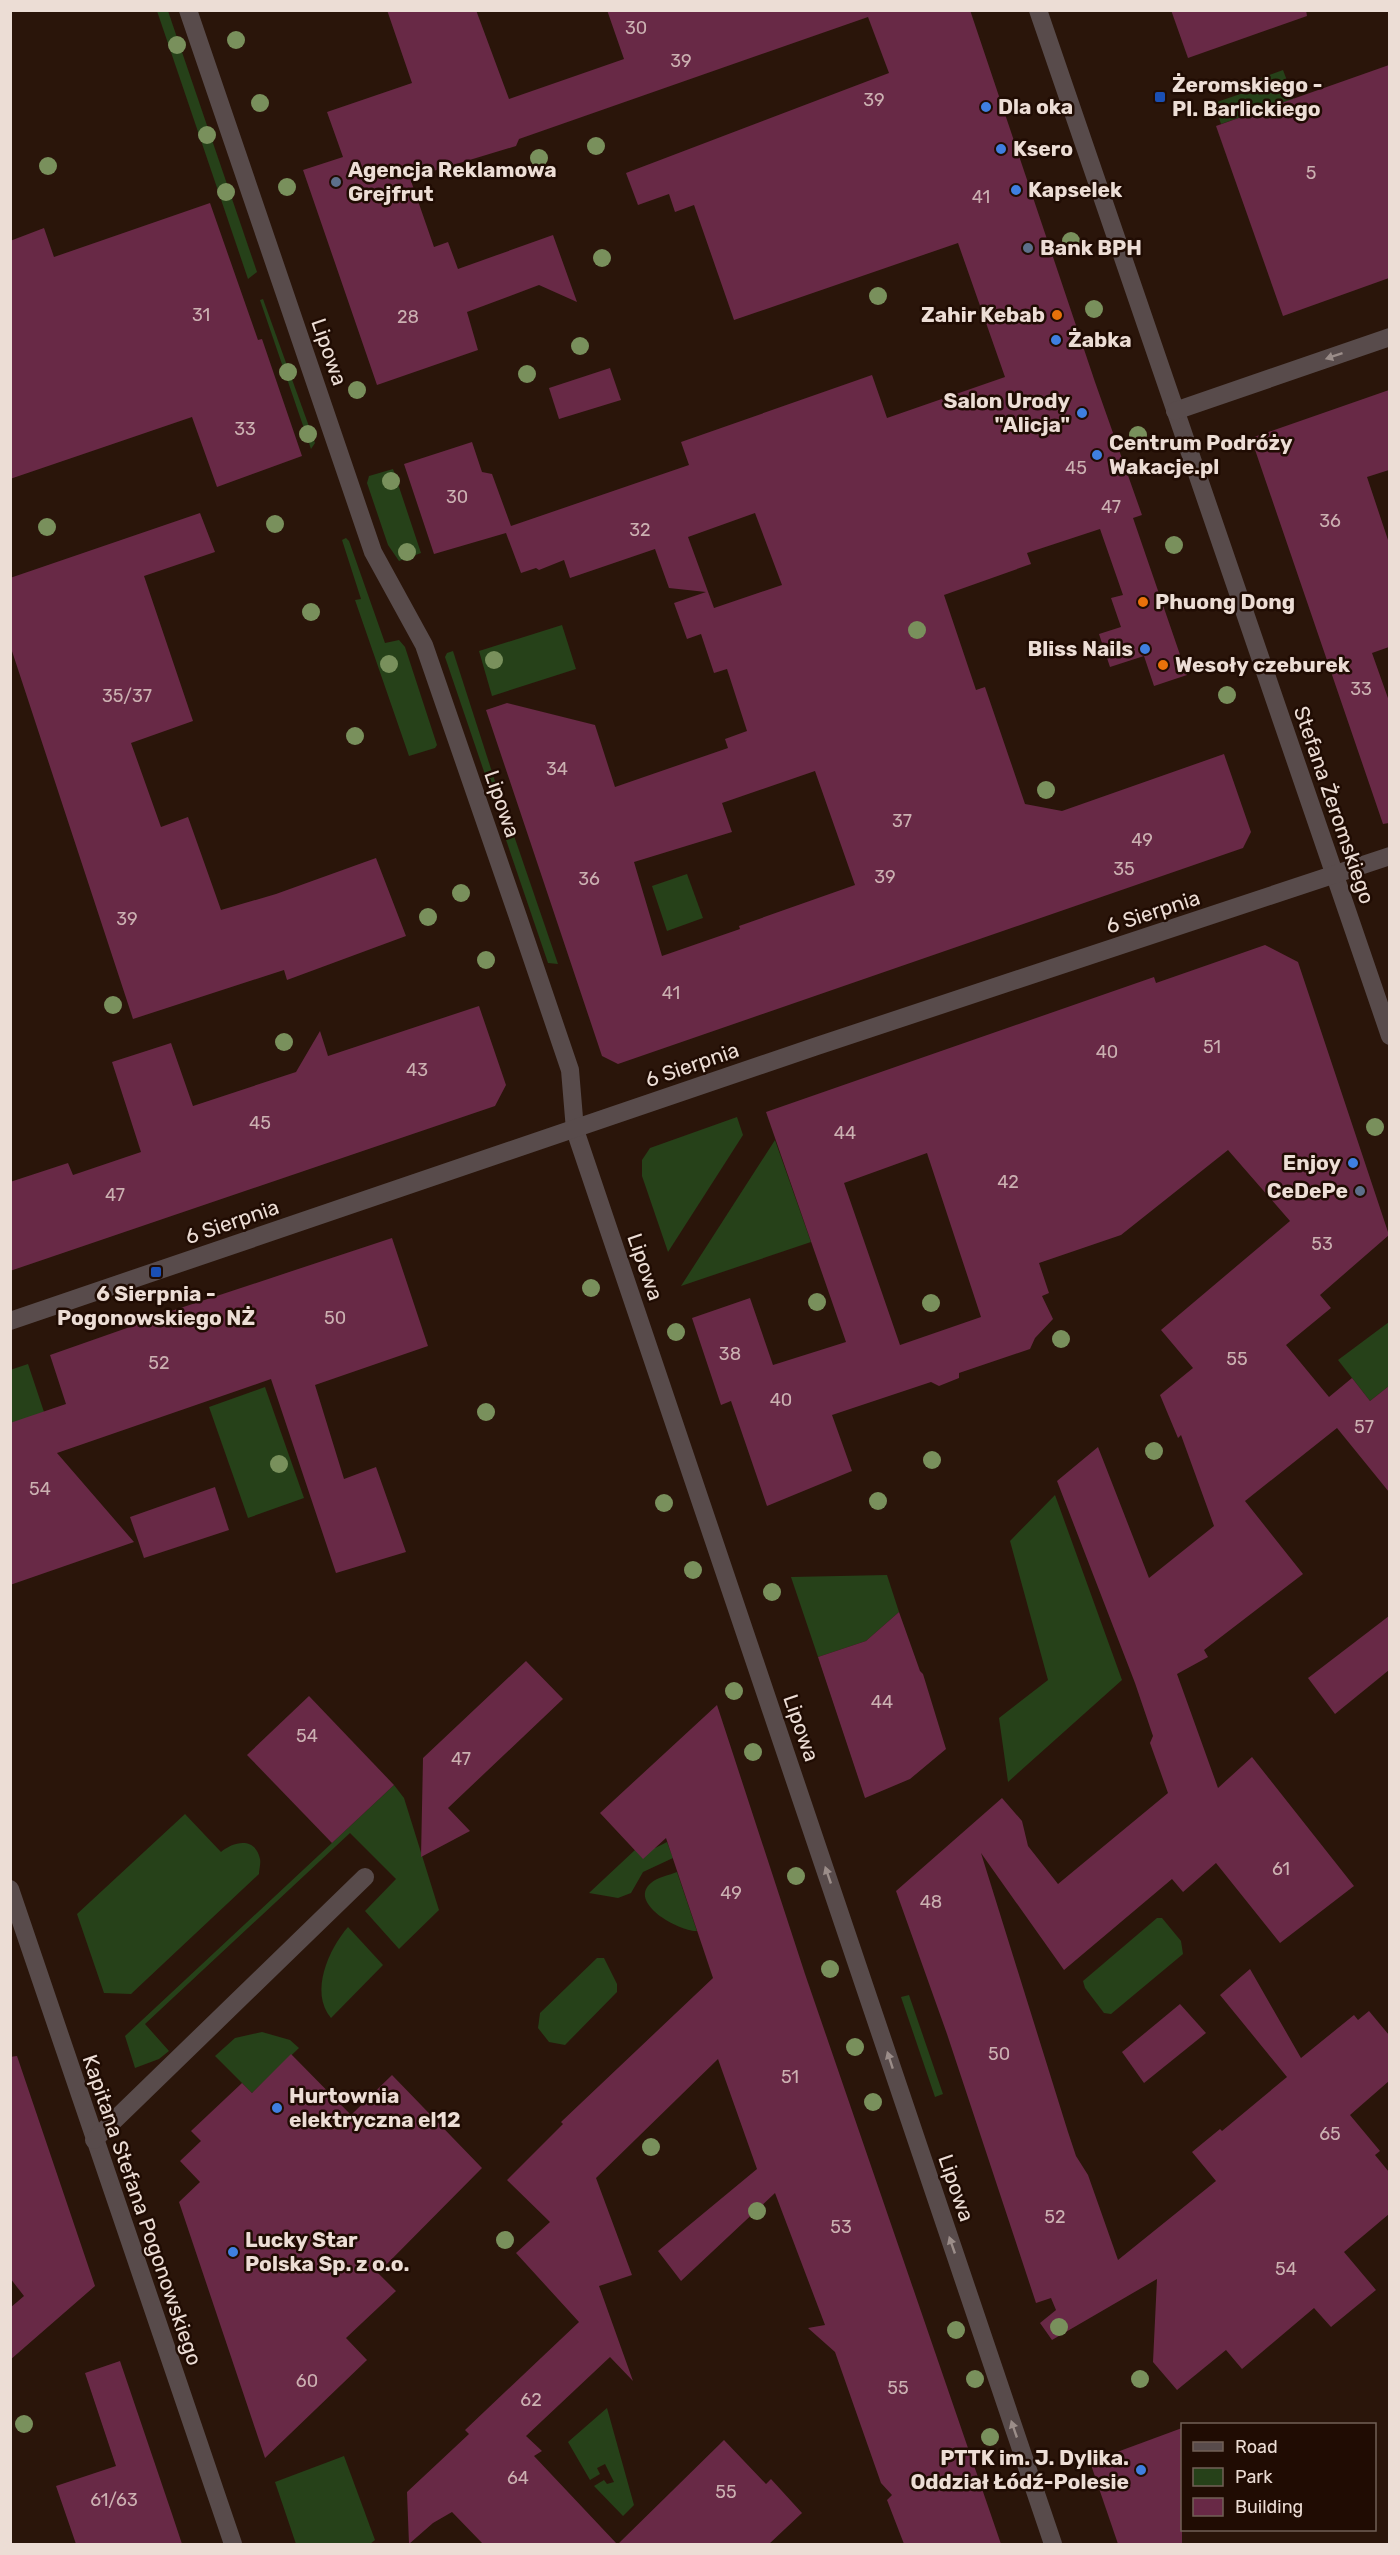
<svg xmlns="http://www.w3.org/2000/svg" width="1400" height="2555" font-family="Rubik,sans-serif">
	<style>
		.green { fill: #264119 }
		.building { fill: #682946; fill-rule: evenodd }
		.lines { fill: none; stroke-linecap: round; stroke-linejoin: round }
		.minor { stroke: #584b4b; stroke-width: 18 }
		.tree { fill: #79905c }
		.oneway { fill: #9b8d89 }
		.transit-dot { fill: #1a4fb4; stroke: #200c03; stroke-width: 2 }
		.shop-dot { fill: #3f7fe0; stroke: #200c03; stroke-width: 2 }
		.service-dot { fill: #5c6f8a; stroke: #200c03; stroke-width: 2 }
		.food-dot { fill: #e8710a; stroke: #200c03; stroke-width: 2 }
		.labels { text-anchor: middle; stroke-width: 5; stroke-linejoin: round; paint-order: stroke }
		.number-label { font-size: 18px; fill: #cbb0b1 }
		.poi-label { font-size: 21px; font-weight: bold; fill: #ecddd5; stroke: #200c03; text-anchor: start }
		.street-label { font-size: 21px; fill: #ecddd5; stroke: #200c03 }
	</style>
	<rect width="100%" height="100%" fill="#2a150a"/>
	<!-- green -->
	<g class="green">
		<path d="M 157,11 L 168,11 L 257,272 L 248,279 Z"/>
		<path d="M 1283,70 L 1294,99 L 1221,124 L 1214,103 L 1246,92 L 1255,80 Z"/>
		<path d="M 263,299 L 315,443 L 311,449 L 260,300 Z"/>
		<path d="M 393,469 L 421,553 L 399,561 L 388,545 L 367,483 L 369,476 Z"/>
		<path d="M 346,538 L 349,541 L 385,643 L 399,640 L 405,647 L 437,745 L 435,748 L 409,756 L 355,600 L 361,599 L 342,540 Z"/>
		<path d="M 562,625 L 576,669 L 492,696 L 479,651 Z"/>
		<path d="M 453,651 L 502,803 L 499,804 L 494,801 L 445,657 L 447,653 Z"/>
		<path d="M 510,824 L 558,964 L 548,963 L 503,831 Z"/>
		<path d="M 687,874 L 703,918 L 667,931 L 652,886 Z"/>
		<path d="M 737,1117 L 743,1135 L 668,1252 L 642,1176 L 642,1160 L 650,1148 Z"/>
		<path d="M 775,1140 L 811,1242 L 681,1286 Z"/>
		<path d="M 1389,1322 L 1389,1386 L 1370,1401 L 1338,1360 Z"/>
		<path d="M 28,1364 L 44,1412 L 11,1424 L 10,1370 Z"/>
		<path d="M 265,1387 L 304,1498 L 248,1518 L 209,1407 Z"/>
		<path d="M 1055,1495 L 1122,1680 L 1008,1782 L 999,1718 L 1048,1680 L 1010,1541 Z"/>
		<path d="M 887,1575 L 899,1612 L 866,1641 L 818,1657 L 791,1577 Z"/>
		<path d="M 394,1785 L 404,1798 L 439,1910 L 399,1949 L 365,1911 L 396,1879 L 350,1833 L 145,2024 L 169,2051 L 159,2059 L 135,2068 L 125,2036 Z"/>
		<path d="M 185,1814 L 221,1852 C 233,1842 255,1836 260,1859 C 261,1863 259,1870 259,1874 L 131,1994 L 104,1993 L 77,1914 Z"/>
		<path d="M 667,1842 L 673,1858 L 643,1872 L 631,1893 L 618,1898 L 589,1893 L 635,1850 L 655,1848 Z"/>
		<path d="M 677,1872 L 697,1931 C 680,1932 627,1903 651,1883 C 657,1877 670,1875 677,1872 Z"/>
		<path d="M 1157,1918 L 1162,1918 L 1181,1941 L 1183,1954 L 1111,2014 L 1104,2013 L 1085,1988 L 1083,1981 Z"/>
		<path d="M 348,1927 L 383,1965 L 331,2018 C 309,1992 329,1949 348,1927 Z"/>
		<path d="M 597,1958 L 604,1958 L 617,1984 L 617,1992 L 565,2045 L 549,2042 L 538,2028 L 540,2013 Z"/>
		<path d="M 909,1995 L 943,2094 L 935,2097 L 901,1997 Z"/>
		<path d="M 262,2032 L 290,2040 L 299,2048 L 252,2093 L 215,2056 L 235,2038 Z"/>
		<path d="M 607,2408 L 634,2505 L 623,2516 L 594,2486 L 604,2480 L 607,2484 L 614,2482 L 605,2464 L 597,2468 L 600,2474 L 590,2480 L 568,2442 Z"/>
		<path d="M 344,2456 L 375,2540 L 370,2544 L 296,2544 L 275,2482 Z"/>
	</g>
	<!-- building -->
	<g class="building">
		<path d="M 387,10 L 476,10 L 509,99 L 624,59 L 607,10 L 970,10 L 1095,382 L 1142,515 L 1133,518 L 1187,675 L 1154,686 L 1144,656 L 1110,667 L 1099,634 L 1121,627 L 1111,598 L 1123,595 L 1100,529 L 1027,553 L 1031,564 L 944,595 L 976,690 L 985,687 L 1025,804 L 1062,811 L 1224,754 L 1251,832 L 1243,848 L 618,1064 L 602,1056 L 486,710 L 507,703 L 595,725 L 615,787 L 728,748 L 725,739 L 747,731 L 727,669 L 714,673 L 701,634 L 687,639 L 674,603 L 706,592 L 669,588 L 655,549 L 570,578 L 564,560 L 539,570 L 536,568 L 521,573 L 506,533 L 434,554 L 404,464 L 472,442 L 482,472 L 492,474 L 511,526 L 689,465 L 681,442 L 872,375 L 887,418 L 1005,377 L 958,243 L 734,320 L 694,205 L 675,212 L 669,194 L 638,205 L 626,173 L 889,73 L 868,17 L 519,139 L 516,146 L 410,178 L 434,247 L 448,242 L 458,269 L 553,235 L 577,302 L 539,285 L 467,312 L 478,350 L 377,385 L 303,170 L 343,157 L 327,112 L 412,83 ZM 755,513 L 782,585 L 714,608 L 688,537 ZM 815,771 L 855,885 L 739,926 L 740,929 L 662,956 L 634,862 L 732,832 L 722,803 Z"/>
		<path d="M 1171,10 L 1306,10 L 1307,16 L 1188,58 Z"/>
		<path d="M 1389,65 L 1389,278 L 1283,316 L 1216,126 Z"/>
		<path d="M 210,203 L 258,340 L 262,339 L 302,456 L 217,487 L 192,417 L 10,479 L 10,241 L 44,228 L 54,257 Z"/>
		<path d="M 610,368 L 621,400 L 559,419 L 549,388 Z"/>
		<path d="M 1389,390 L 1389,470 L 1367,477 L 1389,543 L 1389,647 L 1372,653 L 1389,701 L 1389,823 L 1383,824 L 1251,438 Z"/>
		<path d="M 200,513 L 215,552 L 144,576 L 193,721 L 131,743 L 161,827 L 188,817 L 221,910 L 276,894 L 376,858 L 406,936 L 287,980 L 284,970 L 133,1019 L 10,645 L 10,578 Z"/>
		<path d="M 1265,945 L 1298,962 L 1389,1235 L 1320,1295 L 1331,1308 L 1286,1345 L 1329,1397 L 1352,1378 L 1370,1401 L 1389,1386 L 1389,1492 L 1337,1428 L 1245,1501 L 1303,1574 L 1204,1650 L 1208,1657 L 1177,1674 L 1218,1788 L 1252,1757 L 1354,1886 L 1280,1943 L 1216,1863 L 1183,1892 L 1172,1879 L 1064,1970 L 981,1853 L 1068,2132 L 1076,2156 L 1088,2175 L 1118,2260 L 1216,2181 L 1192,2152 L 1220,2129 L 1222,2131 L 1287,2077 L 1220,1995 L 1250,1969 L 1301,2058 L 1354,2015 L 1358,2020 L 1369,2011 L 1389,2035 L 1389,2081 L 1350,2115 L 1380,2151 L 1375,2155 L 1389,2172 L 1389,2214 L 1344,2252 L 1376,2290 L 1331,2327 L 1314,2308 L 1242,2369 L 1226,2350 L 1177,2390 L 1153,2362 L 1157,2279 L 1052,2340 L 1040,2323 L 1056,2310 L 1051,2298 L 1036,2303 L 947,2034 L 896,1891 L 1002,1798 L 1022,1821 L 1028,1846 L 1058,1884 L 1168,1793 L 1150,1743 L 1153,1736 L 1135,1683 L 1057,1481 L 1098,1447 L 1149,1578 L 1214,1526 L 1181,1435 L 1178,1438 L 1160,1395 L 1193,1368 L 1161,1330 L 1290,1221 L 1228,1150 L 1121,1235 L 1039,1263 L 1049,1293 L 1042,1296 L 1053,1319 L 1035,1338 L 1030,1349 L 959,1373 L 959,1378 L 939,1386 L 931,1382 L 832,1415 L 852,1471 L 767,1506 L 731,1401 L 721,1405 L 692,1318 L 750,1298 L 773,1365 L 846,1342 L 766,1112 L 1154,977 L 1156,983 ZM 927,1153 L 981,1317 L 900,1345 L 844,1183 Z"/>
		<path d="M 479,1006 L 506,1085 L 495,1106 L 10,1271 L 10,1182 L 68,1163 L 73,1175 L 141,1152 L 112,1062 L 171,1043 L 193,1106 L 296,1072 L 320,1031 L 328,1056 Z"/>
		<path d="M 392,1238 L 428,1346 L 315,1385 L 344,1479 L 376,1467 L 406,1552 L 336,1573 L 271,1379 L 57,1453 L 134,1542 L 10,1585 L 10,1423 L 66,1404 L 50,1355 L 144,1322 L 144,1320 Z"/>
		<path d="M 215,1487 L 229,1530 L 144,1558 L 130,1517 Z"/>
		<path d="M 899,1612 L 920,1671 L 923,1674 L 946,1749 L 910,1779 L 865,1798 L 818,1657 L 866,1641 Z"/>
		<path d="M 1389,1616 L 1389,1670 L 1335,1714 L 1308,1678 Z"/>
		<path d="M 526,1661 L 563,1699 L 448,1808 L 470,1831 L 421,1857 L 423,1758 Z"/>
		<path d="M 309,1696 L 394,1785 L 332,1843 L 247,1755 Z"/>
		<path d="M 717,1705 L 805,1974 L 1001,2544 L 904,2544 L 887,2500 L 892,2495 L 881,2483 L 835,2352 L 808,2328 L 825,2325 L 775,2193 L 681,2281 L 658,2251 L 757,2169 L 718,2059 L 596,2178 L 632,2275 L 599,2286 L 633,2381 L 610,2357 L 526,2436 L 542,2451 L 534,2456 L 617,2544 L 483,2544 L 452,2512 L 433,2523 L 409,2544 L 407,2492 L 469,2434 L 465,2430 L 579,2322 L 516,2253 L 550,2222 L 507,2180 L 563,2124 L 561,2122 L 713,1978 L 666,1838 L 643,1859 L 600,1813 Z"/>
		<path d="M 1180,2004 L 1206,2033 L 1144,2083 L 1122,2052 Z"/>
		<path d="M 291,2054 L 351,2115 L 392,2075 L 482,2168 L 378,2273 L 396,2291 L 346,2338 L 367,2360 L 265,2458 L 179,2202 L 200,2182 L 180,2161 L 201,2141 L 191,2131 L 242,2083 L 252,2093 Z"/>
		<path d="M 17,2056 L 95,2286 L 10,2360 L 10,2308 L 24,2296 L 10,2278 L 10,2057 Z"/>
		<path d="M 120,2361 L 172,2514 L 182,2544 L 76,2544 L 56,2486 L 116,2466 L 85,2373 Z"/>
		<path d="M 1182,2428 L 1182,2544 L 1118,2544 L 1090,2462 Z"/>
		<path d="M 724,2440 L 766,2484 L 771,2479 L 802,2513 L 769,2544 L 618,2544 Z"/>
	</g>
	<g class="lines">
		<!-- minor -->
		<g class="minor">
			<path d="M 188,10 L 373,552 L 424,645 L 517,914 L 570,1070 L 575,1130 L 1053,2544"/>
			<path d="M 1038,10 L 1390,1036"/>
			<path d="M 1175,411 L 1390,337"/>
			<path d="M 10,1321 L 817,1046 L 1390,856"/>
			<path d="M 10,1889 L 233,2544"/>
			<path d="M 94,2140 L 365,1877"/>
		</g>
	</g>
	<!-- trees -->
	<g class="tree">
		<circle cx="236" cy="40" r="9"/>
		<circle cx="177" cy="45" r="9"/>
		<circle cx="260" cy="103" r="9"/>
		<circle cx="207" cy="135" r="9"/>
		<circle cx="596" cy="146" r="9"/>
		<circle cx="539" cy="158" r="9"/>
		<circle cx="48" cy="166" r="9"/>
		<circle cx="287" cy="187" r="9"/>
		<circle cx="226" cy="192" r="9"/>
		<circle cx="1071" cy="241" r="9"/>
		<circle cx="602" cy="258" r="9"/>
		<circle cx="878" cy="296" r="9"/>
		<circle cx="1094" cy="309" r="9"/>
		<circle cx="580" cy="346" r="9"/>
		<circle cx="288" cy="372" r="9"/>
		<circle cx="527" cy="374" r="9"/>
		<circle cx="357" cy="390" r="9"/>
		<circle cx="308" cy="434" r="9"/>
		<circle cx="1138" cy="435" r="9"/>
		<circle cx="391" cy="481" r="9"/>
		<circle cx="275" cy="524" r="9"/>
		<circle cx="47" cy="527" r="9"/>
		<circle cx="1174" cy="545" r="9"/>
		<circle cx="407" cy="552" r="9"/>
		<circle cx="311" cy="612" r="9"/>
		<circle cx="917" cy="630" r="9"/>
		<circle cx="494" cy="660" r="9"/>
		<circle cx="389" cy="664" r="9"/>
		<circle cx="1227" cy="695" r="9"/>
		<circle cx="355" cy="736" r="9"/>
		<circle cx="1046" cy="790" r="9"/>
		<circle cx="461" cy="893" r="9"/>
		<circle cx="428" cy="917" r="9"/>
		<circle cx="486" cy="960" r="9"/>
		<circle cx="113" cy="1005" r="9"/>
		<circle cx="284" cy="1042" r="9"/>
		<circle cx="1375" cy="1127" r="9"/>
		<circle cx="591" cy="1288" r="9"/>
		<circle cx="817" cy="1302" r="9"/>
		<circle cx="931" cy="1303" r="9"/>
		<circle cx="676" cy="1332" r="9"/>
		<circle cx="1061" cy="1339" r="9"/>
		<circle cx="486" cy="1412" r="9"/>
		<circle cx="1154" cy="1451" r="9"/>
		<circle cx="932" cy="1460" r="9"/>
		<circle cx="279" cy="1464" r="9"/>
		<circle cx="878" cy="1501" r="9"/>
		<circle cx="664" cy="1503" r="9"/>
		<circle cx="693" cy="1570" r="9"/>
		<circle cx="772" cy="1592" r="9"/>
		<circle cx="734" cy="1691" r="9"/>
		<circle cx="753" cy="1752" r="9"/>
		<circle cx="796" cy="1876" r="9"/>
		<circle cx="830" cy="1969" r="9"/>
		<circle cx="855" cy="2047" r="9"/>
		<circle cx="873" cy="2102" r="9"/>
		<circle cx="651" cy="2147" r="9"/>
		<circle cx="757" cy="2211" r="9"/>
		<circle cx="505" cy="2240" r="9"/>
		<circle cx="1059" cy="2327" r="9"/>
		<circle cx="956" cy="2330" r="9"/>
		<circle cx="975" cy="2379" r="9"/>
		<circle cx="1140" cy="2379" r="9"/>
		<circle cx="24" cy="2424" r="9"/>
		<circle cx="990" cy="2437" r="9"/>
	</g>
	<!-- one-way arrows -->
	<defs><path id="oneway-solid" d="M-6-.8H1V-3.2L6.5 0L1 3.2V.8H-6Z" transform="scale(1.5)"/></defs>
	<g class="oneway">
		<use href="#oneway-solid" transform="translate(1334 356) rotate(161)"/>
		<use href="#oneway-solid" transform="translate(828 1875) rotate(-109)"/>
		<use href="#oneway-solid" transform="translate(890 2060) rotate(-108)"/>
		<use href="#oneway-solid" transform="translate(952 2245) rotate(-109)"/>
		<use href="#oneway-solid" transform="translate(1014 2429) rotate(-109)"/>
	</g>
	<!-- markers -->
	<g class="transit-dot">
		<rect x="1154" y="91" width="12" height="12" rx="3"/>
		<rect x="150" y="1266" width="12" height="12" rx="3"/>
	</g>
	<g class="shop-dot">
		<circle cx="986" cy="107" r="6"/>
		<circle cx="1001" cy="149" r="6"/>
		<circle cx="1016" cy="190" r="6"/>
		<circle cx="1056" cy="340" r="6"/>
		<circle cx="1082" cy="413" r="6"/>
		<circle cx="1097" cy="455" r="6"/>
		<circle cx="1145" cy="649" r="6"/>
		<circle cx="1353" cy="1163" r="6"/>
		<circle cx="277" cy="2108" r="6"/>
		<circle cx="233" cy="2252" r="6"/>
		<circle cx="1141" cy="2470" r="6"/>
	</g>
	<g class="service-dot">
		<circle cx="336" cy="182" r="6"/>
		<circle cx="1028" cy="248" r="6"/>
		<circle cx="1360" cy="1191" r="6"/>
	</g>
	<g class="food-dot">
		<circle cx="1057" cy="315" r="6"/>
		<circle cx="1143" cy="602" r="6"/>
		<circle cx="1163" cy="665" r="6"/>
	</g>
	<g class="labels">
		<!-- number labels -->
		<g class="number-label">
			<text x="636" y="34">30</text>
			<text x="681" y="67">39</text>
			<text x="874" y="106">39</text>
			<text x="1311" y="179">5</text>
			<text x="981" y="203">41</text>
			<text x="201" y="321">31</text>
			<text x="408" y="323">28</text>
			<text x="245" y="435">33</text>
			<text x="1076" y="474">45</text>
			<text x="457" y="503">30</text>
			<text x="1111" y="513">47</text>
			<text x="1330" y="527">36</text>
			<text x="640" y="536">32</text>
			<text x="1361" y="695">33</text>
			<text x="127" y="702">35/37</text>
			<text x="557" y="775">34</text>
			<text x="902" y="827">37</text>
			<text x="1142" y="846">49</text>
			<text x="1124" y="875">35</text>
			<text x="885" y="883">39</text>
			<text x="589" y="885">36</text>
			<text x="127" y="925">39</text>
			<text x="671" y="999">41</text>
			<text x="1212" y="1053">51</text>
			<text x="1107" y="1058">40</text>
			<text x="417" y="1076">43</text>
			<text x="260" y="1129">45</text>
			<text x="845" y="1139">44</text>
			<text x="1008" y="1188">42</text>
			<text x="115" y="1201">47</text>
			<text x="1322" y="1250">53</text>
			<text x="335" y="1324">50</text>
			<text x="730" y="1360">38</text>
			<text x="1237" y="1365">55</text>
			<text x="159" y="1369">52</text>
			<text x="781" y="1406">40</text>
			<text x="1364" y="1433">57</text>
			<text x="40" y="1495">54</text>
			<text x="882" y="1708">44</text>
			<text x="307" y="1742">54</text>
			<text x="461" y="1765">47</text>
			<text x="1281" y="1875">61</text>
			<text x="731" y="1899">49</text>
			<text x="931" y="1908">48</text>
			<text x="999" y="2060">50</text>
			<text x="790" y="2083">51</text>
			<text x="1330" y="2140">65</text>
			<text x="1055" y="2223">52</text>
			<text x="841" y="2233">53</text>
			<text x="1286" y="2275">54</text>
			<text x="307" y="2387">60</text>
			<text x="898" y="2394">55</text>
			<text x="531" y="2406">62</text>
			<text x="518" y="2484">64</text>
			<text x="726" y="2498">55</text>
			<text x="114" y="2506">61/63</text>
		</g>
		<!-- poi labels -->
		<g class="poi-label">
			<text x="1172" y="92">Żeromskiego -<tspan x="1172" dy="24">Pl. Barlickiego</tspan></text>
			<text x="998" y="114">Dla oka</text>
			<text x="1013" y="156">Ksero</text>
			<text x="348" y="177">Agencja Reklamowa<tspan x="348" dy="24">Grejfrut</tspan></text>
			<text x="1028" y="197">Kapselek</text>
			<text x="1040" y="255">Bank BPH</text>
			<text x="1045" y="322" text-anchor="end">Zahir Kebab</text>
			<text x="1068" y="347">Żabka</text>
			<text x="1070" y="408" text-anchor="end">Salon Urody<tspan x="1070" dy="24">"Alicja"</tspan></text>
			<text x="1109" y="450">Centrum Podróży<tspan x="1109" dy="24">Wakacje.pl</tspan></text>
			<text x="1155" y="609">Phuong Dong</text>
			<text x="1133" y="656" text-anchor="end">Bliss Nails</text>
			<text x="1175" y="672">Wesoły czeburek</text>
			<text x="1341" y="1170" text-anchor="end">Enjoy</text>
			<text x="1348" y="1198" text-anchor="end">CeDePe</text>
			<text x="156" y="1301" text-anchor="middle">6 Sierpnia -<tspan x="156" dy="24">Pogonowskiego NŻ</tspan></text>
			<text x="289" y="2103">Hurtownia<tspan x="289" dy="24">elektryczna el12</tspan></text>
			<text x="245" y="2247">Lucky Star<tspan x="245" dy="24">Polska Sp. z o.o.</tspan></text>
			<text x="1129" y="2465" text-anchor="end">PTTK im. J. Dylika.<tspan x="1129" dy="24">Oddział Łódź-Polesie</tspan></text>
		</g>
		<!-- street labels -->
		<g class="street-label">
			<text transform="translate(329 352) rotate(71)" y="7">Lipowa</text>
			<text transform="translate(502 804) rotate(71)" y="7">Lipowa</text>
			<text transform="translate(1334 805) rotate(71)" y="7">Stefana Żeromskiego</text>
			<text transform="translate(1153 912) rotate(-18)" y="7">6 Sierpnia</text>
			<text transform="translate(692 1065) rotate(-19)" y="7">6 Sierpnia</text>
			<text transform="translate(232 1222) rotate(-19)" y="7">6 Sierpnia</text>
			<text transform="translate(645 1267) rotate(71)" y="7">Lipowa</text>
			<text transform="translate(801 1728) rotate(71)" y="7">Lipowa</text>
			<text transform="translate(956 2188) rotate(71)" y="7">Lipowa</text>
			<text transform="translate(142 2210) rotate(71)" y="7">Kapitana Stefana Pogonowskiego</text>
		</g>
	</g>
	<!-- border -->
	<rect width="1400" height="2555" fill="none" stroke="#ecddd5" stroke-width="24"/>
	<!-- legend -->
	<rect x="1181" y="2423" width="195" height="108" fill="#200c03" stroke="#726057" stroke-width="1.5"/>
	<rect x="1193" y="2442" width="30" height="9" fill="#584b4b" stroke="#726057" stroke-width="1.5"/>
	<text x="1235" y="2453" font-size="18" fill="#ecddd5">Road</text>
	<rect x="1193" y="2468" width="30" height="18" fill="#264119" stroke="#726057" stroke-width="1.5"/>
	<text x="1235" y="2483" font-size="18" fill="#ecddd5">Park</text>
	<rect x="1193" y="2498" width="30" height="18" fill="#682946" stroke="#726057" stroke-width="1.5"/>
	<text x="1235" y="2513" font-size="18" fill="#ecddd5">Building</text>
</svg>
